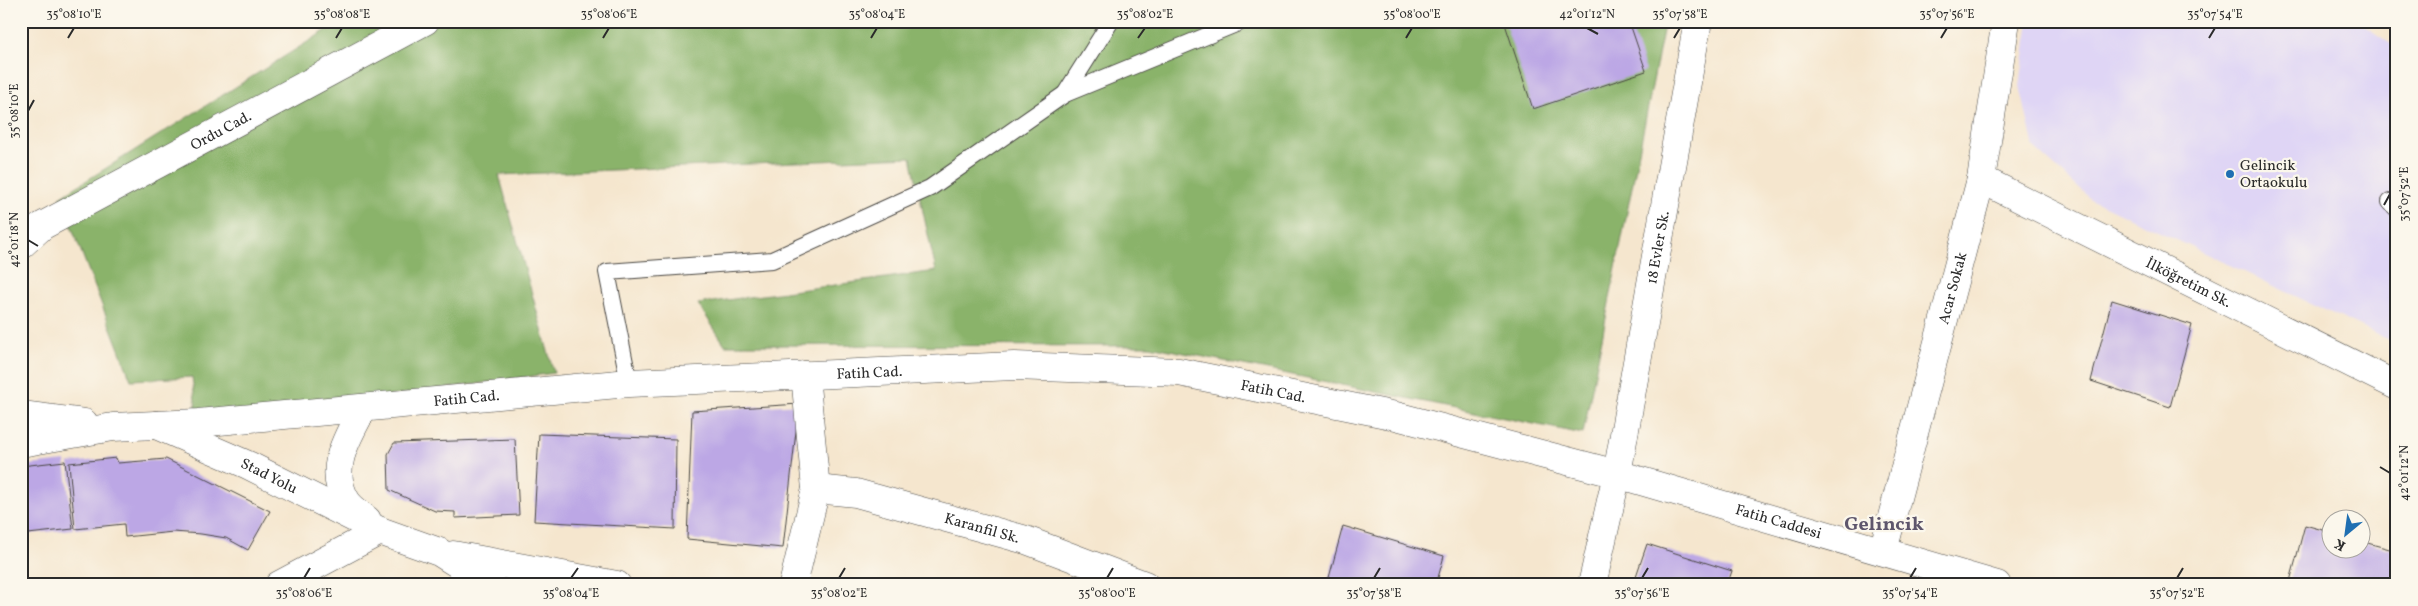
<svg xmlns="http://www.w3.org/2000/svg" width="2418" height="606" font-family="Vollkorn,serif">
	<style>
		.built { fill: #dfd5f5 }
		.forest { fill: #8ab36a; stroke: #5a6f4a }
		.building { fill: #bca7e5 }
		.lines { fill: none; stroke-linecap: round; stroke-linejoin: round }
		.lane-casing { stroke: #494743; stroke-width: 18 }
		.street-casing { stroke: #494743; stroke-width: 29 }
		.secondary-casing { stroke: #494743; stroke-width: 29 }
		.highway-casing { stroke: #494743; stroke-width: 29 }
		.lane { stroke: #fff; stroke-width: 16 }
		.street { stroke: #fff; stroke-width: 28 }
		.secondary { stroke: #fff; stroke-width: 28 }
		.highway { stroke: #fff; stroke-width: 28 }
		.ticks { fill: none; stroke: #2b2b2b; stroke-width: 2 }
		.poi-dot { fill: #1f6fb2; stroke: #fbf7ec; stroke-width: 2 }
		.labels { text-anchor: middle; stroke-width: 4.5; stroke-linejoin: round; paint-order: stroke }
		.street-label { font-size: 15px; fill: #2b2b2b; stroke: #fbf7ec }
		.poi-label { font-size: 15px; fill: #2b2b2b; stroke: #fbf7ec; text-anchor: start }
		.district-label { font-size: 20px; font-weight: bold; fill: #5e566c; stroke: #fbf7ec }
		.neatline { fill: none; stroke: #2b2b2b; stroke-width: 2 }
		.ticks-label { font-size: 12px; text-anchor: middle; fill: #2b2b2b }
	</style>
	<rect width="100%" height="100%" fill="#fbf7ec"/>
	<filter id="ink" filterUnits="userSpaceOnUse"><feTurbulence type="fractalNoise" baseFrequency=".02" numOctaves="2"/><feDisplacementMap in="SourceGraphic" scale="10" xChannelSelector="R" yChannelSelector="G"/><feConvolveMatrix kernelMatrix="1 2 1 2 8 2 1 2 1" color-interpolation-filters="sRGB"/></filter>
	<filter id="wash" filterUnits="userSpaceOnUse"><feTurbulence type="fractalNoise" baseFrequency=".0096" numOctaves="4" result="noise"/><feDisplacementMap in="SourceGraphic" scale="20" xChannelSelector="R" yChannelSelector="G"/><feGaussianBlur stdDeviation="1.12" result="paint"/><feColorMatrix in="noise" values="0 0 0 0 0 0 0 0 0 0 0 0 0 0 0 0 0 1.4 0 .05"/><feComposite in="paint" operator="in"/></filter>
	<g filter="url(#wash)">
		<rect width="100%" height="100%" fill="#f5e6ce"/>
		<!-- built -->
		<path class="built" d="M 2029,21 L 2357,21 L 2397,48 L 2397,344 L 2092,200 L 2034,148 L 2020,86 Z"/>
		<!-- forest -->
		<path class="forest" d="M 341,21 L 1665,21 L 1583,434 L 1150,346 L 725,345 L 698,304 L 936,271 L 911,157 L 499,175 L 554,373 L 198,423 L 192,377 L 131,380 L 60,197 Z"/>
		<g id="blocks">
			<!-- building -->
			<g class="building">
				<path d="M 1504,21 L 1629,21 L 1646,71 L 1533,109 Z"/>
				<path d="M 2112,300 L 2192,325 L 2170,407 L 2091,381 Z"/>
				<path d="M 799,404 L 783,548 L 687,539 L 692,411 Z"/>
				<path d="M 539,434 L 676,439 L 675,529 L 534,521 Z"/>
				<path d="M 515,439 L 519,515 L 455,518 L 455,512 L 435,511 L 389,490 L 388,454 L 394,443 Z"/>
				<path d="M 116,458 L 118,463 L 166,459 L 270,511 L 248,550 L 226,538 L 201,534 L 173,532 L 125,537 L 124,524 L 75,529 L 69,463 Z"/>
				<path d="M 65,461 L 73,529 L 28,534 L 21,466 Z"/>
				<path d="M 21,512 L 25,542 L 21,542 Z"/>
				<path d="M 2305,525 L 2330,532 L 2330,548 L 2360,548 L 2360,541 L 2397,551 L 2397,585 L 2289,585 Z"/>
				<path d="M 1343,526 L 1444,556 L 1436,585 L 1327,585 Z"/>
				<path d="M 1647,544 L 1732,571 L 1727,585 L 1633,585 Z"/>
			</g>
		</g>
	</g>
	<g filter="url(#ink)">
		<use href="#blocks" fill-opacity="0" stroke="#494743" stroke-width="1"/>
		<g class="lines">
			<!-- lane casing -->
			<g class="lane-casing">
				<g id="lane">
					<path d="M 1065,94 L 1111,21"/>
					<path d="M 2390,202 L 2397,209"/>
					<path d="M 629,383 L 607,272 L 772,260 L 930,188 L 1065,94 L 1243,21"/>
				</g>
			</g>
			<!-- street casing -->
			<g class="street-casing">
				<g id="street">
					<path id="s1" d="M 1981,179 L 2397,386"/>
					<path id="s2" d="M 816,489 L 856,493 L 1026,540 L 1145,585"/>
					<path id="s3" d="M 1883,551 L 1981,179 L 2006,21"/>
					<path d="M 793,585 L 816,489 L 805,375"/>
					<path id="s4" d="M 1592,585 L 1617,474 L 1698,21"/>
				</g>
			</g>
			<!-- secondary casing -->
			<g class="secondary-casing">
				<g id="secondary">
					<path id="s5" d="M 21,245 L 42,226 L 425,21"/>
					<path d="M 363,408 C 348,437 326,469 347,502 C 352,509 361,515 367,520"/>
					<path id="s6" d="M 156,425 L 248,465 L 380,531 L 439,552 L 491,585"/>
					<path d="M 453,555 L 617,585"/>
					<path d="M 279,585 L 380,531"/>
				</g>
			</g>
			<!-- highway casing -->
			<g class="highway-casing">
				<g id="highway">
					<path d="M 21,415 L 84,423"/>
					<path id="s7" d="M 21,443 L 113,427 L 198,423 L 629,383 L 1014,366 L 1179,372 L 1396,416 L 1617,474 L 1997,585"/>
				</g>
			</g>
			<!-- lane -->
			<use href="#lane" class="lane"/>
			<!-- street -->
			<use href="#street" class="street"/>
			<!-- secondary -->
			<use href="#secondary" class="secondary"/>
			<!-- highway -->
			<use href="#highway" class="highway"/>
		</g>
	</g>
	<!-- ticks -->
	<path class="ticks" d="M 1587,28 L 1598,34M 68,38 L 74,28M 336,38 L 342,28M 603,38 L 609,28M 871,38 L 877,28M 1138,38 L 1145,28M 1406,38 L 1412,28M 1674,38 L 1680,28M 1941,38 L 1947,28M 2209,38 L 2215,28M 28,111 L 34,100M 2384,205 L 2390,194M 28,240 L 38,246M 2380,467 L 2390,473M 304,578 L 310,568M 571,578 L 578,568M 839,578 L 845,568M 1107,578 L 1113,568M 1374,578 L 1380,568M 1642,578 L 1648,568M 1910,578 L 1916,568M 2177,578 L 2183,568"/>
	<!-- markers -->
	<circle class="poi-dot" cx="2230" cy="174" r="5"/>
	<g class="labels">
		<!-- street labels -->
		<g class="street-label">
			<text dy="5" stroke="none"><textPath href="#s5" startOffset="231">Ordu Cad.</textPath></text>
			<text dy="5" stroke="none"><textPath href="#s4" startOffset="344">18 Evler Sk.</textPath></text>
			<text dy="5" stroke="none"><textPath href="#s1" startOffset="232">İlköğretim Sk.</textPath></text>
			<text dy="5" stroke="none"><textPath href="#s3" startOffset="272">Acar Sokak</textPath></text>
			<text dy="5" stroke="none"><textPath href="#s7" startOffset="852">Fatih Cad.</textPath></text>
			<text dy="5" stroke="none"><textPath href="#s7" startOffset="1258">Fatih Cad.</textPath></text>
			<text dy="5" stroke="none"><textPath href="#s7" startOffset="448">Fatih Cad.</textPath></text>
			<text dy="5" stroke="none"><textPath href="#s6" startOffset="124">Stad Yolu</textPath></text>
			<text dy="5" stroke="none"><textPath href="#s7" startOffset="1780">Fatih Caddesi</textPath></text>
			<text dy="5" stroke="none"><textPath href="#s2" startOffset="171">Karanfil Sk.</textPath></text>
		</g>
		<!-- poi labels -->
		<g class="poi-label">
			<text x="2240" y="170">Gelincik<tspan x="2240" dy="17">Ortaokulu</tspan></text>
		</g>
		<!-- district labels -->
		<g class="district-label">
			<text x="1884" y="530">Gelincik</text>
		</g>
	</g>
	<!-- margin -->
	<rect width="2418" height="606" fill="none" stroke="#fbf7ec" stroke-width="55"/>
	<!-- north arrow -->
	<g transform="translate(2346 534) rotate(209)"><circle r="24" fill="#fbf7ec" stroke="#a8a59f"/>
	<path d="M0-4L9 19L0 12L-9 19Z" fill="#1f6fb2"/>
	<text y="-8" font-size="14" font-weight="bold" text-anchor="middle" fill="#2b2b2b">K</text>
	</g>
	<rect x="28" y="28" width="2362" height="550" class="neatline"/>
	<g class="ticks-label">
		<text x="74" y="18">35°08'10"E</text>
		<text x="342" y="18">35°08'08"E</text>
		<text x="609" y="18">35°08'06"E</text>
		<text x="877" y="18">35°08'04"E</text>
		<text x="1145" y="18">35°08'02"E</text>
		<text x="1412" y="18">35°08'00"E</text>
		<text x="1587" y="18">42°01'12"N</text>
		<text x="1680" y="18">35°07'58"E</text>
		<text x="1947" y="18">35°07'56"E</text>
		<text x="2215" y="18">35°07'54"E</text>
		<text transform="translate(14 111) rotate(-90)" y="4">35°08'10"E</text>
		<text transform="translate(2404 194) rotate(-90)" y="4">35°07'52"E</text>
		<text transform="translate(14 240) rotate(-90)" y="4">42°01'18"N</text>
		<text transform="translate(2404 473) rotate(-90)" y="4">42°01'12"N</text>
		<text x="304" y="597">35°08'06"E</text>
		<text x="571" y="597">35°08'04"E</text>
		<text x="839" y="597">35°08'02"E</text>
		<text x="1107" y="597">35°08'00"E</text>
		<text x="1374" y="597">35°07'58"E</text>
		<text x="1642" y="597">35°07'56"E</text>
		<text x="1910" y="597">35°07'54"E</text>
		<text x="2177" y="597">35°07'52"E</text>
	</g>
</svg>
